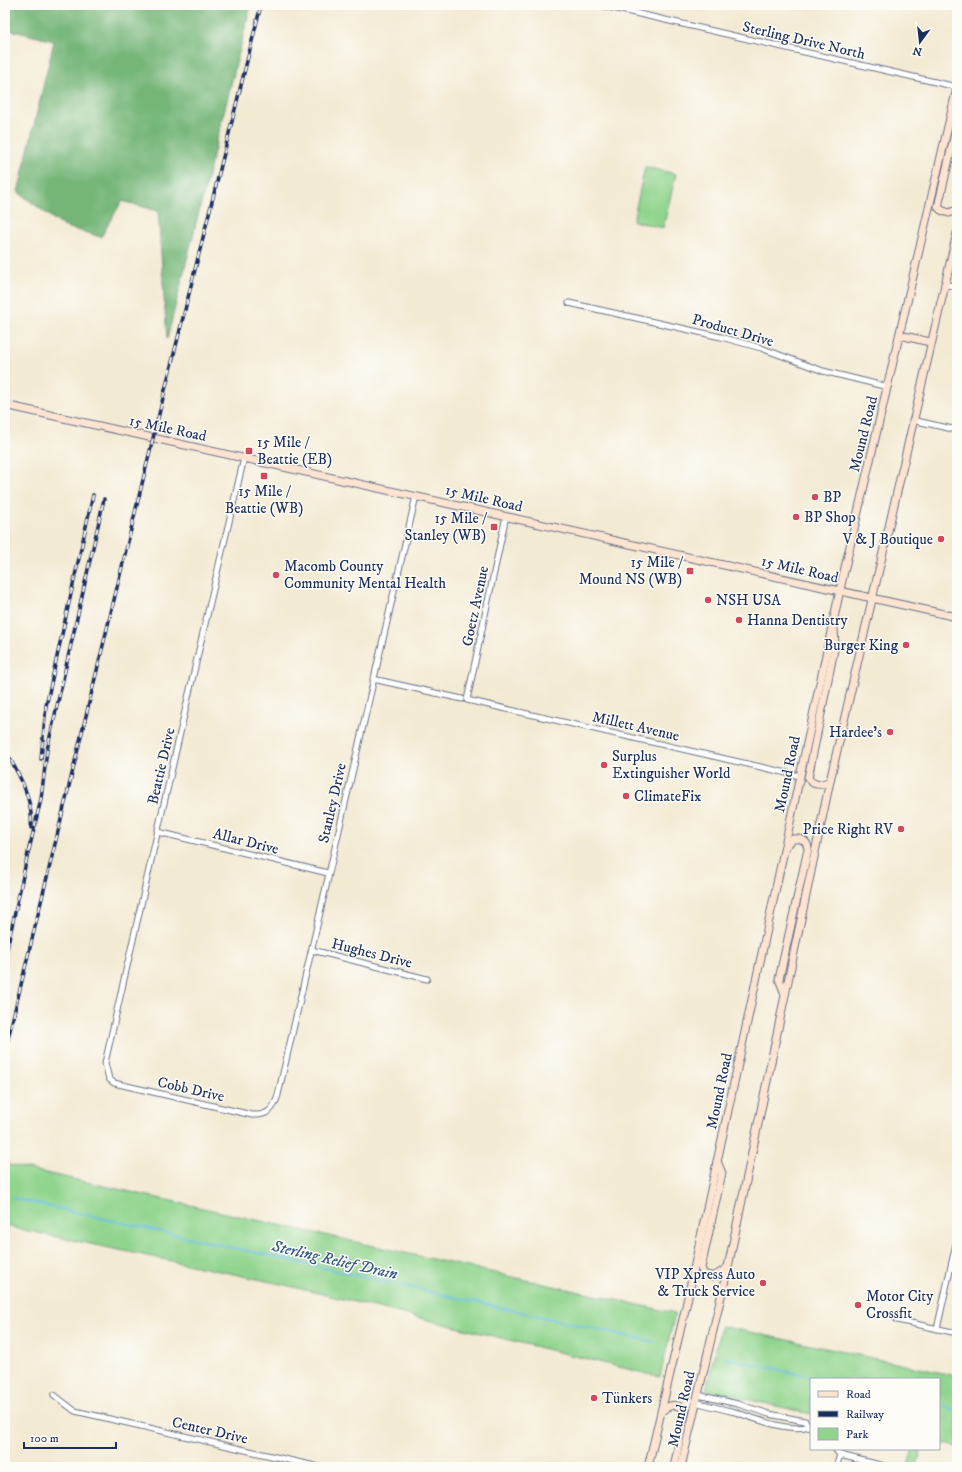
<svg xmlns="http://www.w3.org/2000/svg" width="962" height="1472" font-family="'IM FELL DW Pica',serif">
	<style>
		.green { fill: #90d48d; stroke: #568276 }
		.forest { fill: #74b678; stroke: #48726b }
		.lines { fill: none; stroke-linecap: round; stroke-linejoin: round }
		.stream { stroke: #66bee3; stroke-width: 2 }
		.street-casing { stroke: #677087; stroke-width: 7 }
		.secondary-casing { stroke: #677087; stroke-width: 9 }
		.street { stroke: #fff; stroke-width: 5 }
		.secondary { stroke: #fde4d1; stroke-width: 7 }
		.rail-casing { stroke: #1b2f5e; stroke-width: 3.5 }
		.rail { stroke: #fdfcf7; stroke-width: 2; stroke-dasharray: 6; stroke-linecap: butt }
		.poi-dot { fill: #d1495b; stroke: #fdfcf7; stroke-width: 1.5 }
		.labels { text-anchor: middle; stroke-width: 3; stroke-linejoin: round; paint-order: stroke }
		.street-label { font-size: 15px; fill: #1b2f5e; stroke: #fdfcf7 }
		.poi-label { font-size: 15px; fill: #1b2f5e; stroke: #fdfcf7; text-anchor: start }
		.water-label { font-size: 16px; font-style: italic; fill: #325a86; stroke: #fdfcf7 }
	</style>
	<rect width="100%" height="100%" fill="#fdfcf7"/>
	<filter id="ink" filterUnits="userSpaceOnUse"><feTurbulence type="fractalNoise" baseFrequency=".025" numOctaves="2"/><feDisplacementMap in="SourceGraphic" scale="8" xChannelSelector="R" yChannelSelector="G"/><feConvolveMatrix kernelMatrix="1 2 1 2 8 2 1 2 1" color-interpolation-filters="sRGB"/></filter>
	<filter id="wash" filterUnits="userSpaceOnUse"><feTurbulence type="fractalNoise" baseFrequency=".012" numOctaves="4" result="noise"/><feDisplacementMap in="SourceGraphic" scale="16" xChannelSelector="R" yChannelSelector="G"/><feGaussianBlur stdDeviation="0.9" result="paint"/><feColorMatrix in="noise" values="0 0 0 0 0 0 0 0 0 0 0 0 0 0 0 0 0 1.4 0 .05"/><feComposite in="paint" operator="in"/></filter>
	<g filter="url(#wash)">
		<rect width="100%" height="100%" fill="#f3ead3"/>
		<!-- green -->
		<g class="green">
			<path d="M 645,167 L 676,174 L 663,228 L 633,221 Z"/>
			<path d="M 5,1164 L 675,1313 L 660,1377 L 281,1284 L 5,1226 Z"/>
			<path d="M 721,1326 L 957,1376 L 957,1447 L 939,1443 L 939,1379 L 811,1379 L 811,1414 L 706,1390 Z"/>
			<path d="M 913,1449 L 921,1450 L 917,1467 L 908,1464 Z"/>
		</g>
		<!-- forest -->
		<path class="forest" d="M 5,5 L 251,5 L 167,339 L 158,211 L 122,201 L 101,237 L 63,226 L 18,192 L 54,41 L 5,29 Z"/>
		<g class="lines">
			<!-- stream -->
			<g class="stream">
				<path d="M 12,1198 L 654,1342"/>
				<path d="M 726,1358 L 820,1379"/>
				<path d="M 939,1406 L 957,1410"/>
			</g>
		</g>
	</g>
	<g filter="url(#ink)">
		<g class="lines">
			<!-- street casing -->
			<g class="street-casing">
				<g id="street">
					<path d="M 600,5 L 957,87"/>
					<path d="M 944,284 L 957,287"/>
					<path d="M 569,303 L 721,337 L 761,348 L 823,371 L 888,387"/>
					<path d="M 912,420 L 957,430"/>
					<path d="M 244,458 L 198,654 L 105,1063 L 109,1079 L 114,1083 L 252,1115 C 268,1116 274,1109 278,1095 L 416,496"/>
					<path d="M 506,516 L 467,700 L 800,776"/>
					<path d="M 373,679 L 462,699"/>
					<path d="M 158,832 L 328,873"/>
					<path d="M 312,950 L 427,979"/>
					<path d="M 897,1320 L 957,1333"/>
					<path d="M 937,1329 L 957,1239"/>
					<path d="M 54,1395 L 75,1411 L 319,1467"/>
					<path d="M 696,1402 C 709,1406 722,1409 735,1412 C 753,1418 791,1433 809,1426 L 805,1421 L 769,1414 L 738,1404 L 698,1395"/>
					<path d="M 835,1449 L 840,1455"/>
					<path d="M 836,1467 L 840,1455 L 888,1467"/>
				</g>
			</g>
			<!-- secondary casing -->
			<g class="secondary-casing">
				<g id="secondary">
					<path d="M 957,124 L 938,207 L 941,210 L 949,213 L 957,210"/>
					<path d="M 900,335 L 930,342"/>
					<path d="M 5,405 L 957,617"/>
					<path d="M 830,781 C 822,785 814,787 808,778 L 835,645 L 834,629"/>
					<path d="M 785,847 L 793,839 C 801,838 807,840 808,849 L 779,979 L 785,994"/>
					<path d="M 717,1161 L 722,1173 L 701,1268 L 703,1273 C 713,1280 719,1274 728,1267"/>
					<path d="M 662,1411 C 669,1404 680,1402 685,1413 L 674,1467"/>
					<path d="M 648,1467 L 686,1306 L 843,576 L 957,88"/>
					<path d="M 681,1467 L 728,1267 L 830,781 L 957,233"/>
				</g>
			</g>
			<!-- street -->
			<use href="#street" class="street"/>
			<!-- secondary -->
			<use href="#secondary" class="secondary"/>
			<!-- rail casing -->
			<g class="rail-casing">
				<g id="rail">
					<path d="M 5,750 C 19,774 34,800 31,828"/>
					<path d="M 41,759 L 46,706 L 93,495"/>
					<path d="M 29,850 L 41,799 L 47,750 L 104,499"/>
					<path d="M 5,958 L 30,844"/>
					<path d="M 5,1051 L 156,426 L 261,5"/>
				</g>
			</g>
			<!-- rail -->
			<use href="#rail" class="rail"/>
		</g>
	</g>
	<!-- markers -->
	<g class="poi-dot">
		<rect x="245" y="447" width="8" height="8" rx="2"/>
		<rect x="260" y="472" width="8" height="8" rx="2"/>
		<circle cx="815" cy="497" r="4"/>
		<circle cx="796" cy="517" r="4"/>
		<rect x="490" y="523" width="8" height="8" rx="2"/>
		<circle cx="941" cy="539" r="4"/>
		<rect x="686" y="567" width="8" height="8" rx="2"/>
		<circle cx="276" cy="575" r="4"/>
		<circle cx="708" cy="600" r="4"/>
		<circle cx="739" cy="620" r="4"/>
		<circle cx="906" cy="645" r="4"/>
		<circle cx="890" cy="732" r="4"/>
		<circle cx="604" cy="765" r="4"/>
		<circle cx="626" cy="796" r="4"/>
		<circle cx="901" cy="829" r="4"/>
		<circle cx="763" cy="1283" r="4"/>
		<circle cx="858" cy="1305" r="4"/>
		<circle cx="594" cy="1398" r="4"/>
	</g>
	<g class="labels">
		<!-- street labels -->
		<g class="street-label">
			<text transform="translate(804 40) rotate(13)" y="5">Sterling Drive North</text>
			<text transform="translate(733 330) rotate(16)" y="5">Product Drive</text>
			<text transform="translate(168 428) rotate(12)" y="5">15 Mile Road</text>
			<text transform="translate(863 434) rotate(-76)" y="5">Mound Road</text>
			<text transform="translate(484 498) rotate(13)" y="5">15 Mile Road</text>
			<text transform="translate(800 569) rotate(13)" y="5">15 Mile Road</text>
			<text transform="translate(475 606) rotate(-78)" y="5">Goetz Avenue</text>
			<text transform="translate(636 726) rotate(13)" y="5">Millett Avenue</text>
			<text transform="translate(161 766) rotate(-77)" y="5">Beattie Drive</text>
			<text transform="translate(787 774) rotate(-78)" y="5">Mound Road</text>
			<text transform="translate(332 803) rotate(-77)" y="5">Stanley Drive</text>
			<text transform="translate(246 841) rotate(14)" y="5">Allar Drive</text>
			<text transform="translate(372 953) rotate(14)" y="5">Hughes Drive</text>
			<text transform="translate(191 1089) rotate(13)" y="5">Cobb Drive</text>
			<text transform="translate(719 1091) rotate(-78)" y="5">Mound Road</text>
			<text transform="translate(681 1409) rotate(-77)" y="5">Mound Road</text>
			<text transform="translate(210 1430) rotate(13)" y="5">Center Drive</text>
		</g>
		<!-- poi labels -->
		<g class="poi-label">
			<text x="257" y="447">15 Mile /<tspan x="257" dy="17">Beattie (EB)</tspan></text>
			<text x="264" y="496" text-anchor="middle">15 Mile /<tspan x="264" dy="17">Beattie (WB)</tspan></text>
			<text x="823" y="502">BP</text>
			<text x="804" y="522">BP Shop</text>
			<text x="486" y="523" text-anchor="end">15 Mile /<tspan x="486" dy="17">Stanley (WB)</tspan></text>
			<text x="933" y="544" text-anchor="end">V &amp; J Boutique</text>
			<text x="682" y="567" text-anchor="end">15 Mile /<tspan x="682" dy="17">Mound NS (WB)</tspan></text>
			<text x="284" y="571">Macomb County<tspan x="284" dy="17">Community Mental Health</tspan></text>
			<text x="716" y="605">NSH USA</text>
			<text x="747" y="625">Hanna Dentistry</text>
			<text x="898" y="650" text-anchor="end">Burger King</text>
			<text x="882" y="737" text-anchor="end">Hardee's</text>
			<text x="612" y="761">Surplus<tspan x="612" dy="17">Extinguisher World</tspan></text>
			<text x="634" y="801">ClimateFix</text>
			<text x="893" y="834" text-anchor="end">Price Right RV</text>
			<text x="755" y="1279" text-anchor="end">VIP Xpress Auto<tspan x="755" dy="17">&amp; Truck Service</tspan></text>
			<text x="866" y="1301">Motor City<tspan x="866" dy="17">Crossfit</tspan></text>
			<text x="602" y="1403">Tünkers</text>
		</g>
		<!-- water labels -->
		<g class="water-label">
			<text transform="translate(335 1259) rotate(13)" y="6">Sterling Relief Drain</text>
		</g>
	</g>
	<!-- margin -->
	<rect width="962" height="1472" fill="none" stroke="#fdfcf7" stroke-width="20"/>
	<!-- legend -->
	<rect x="810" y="1378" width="130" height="72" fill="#fdfcf7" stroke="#a3aaba"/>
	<rect x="818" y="1391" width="20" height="6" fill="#fde4d1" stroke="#a3aaba"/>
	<text x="846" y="1398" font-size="12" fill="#1b2f5e">Road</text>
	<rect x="818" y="1411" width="20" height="6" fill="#1b2f5e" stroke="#a3aaba"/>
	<text x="846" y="1418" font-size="12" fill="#1b2f5e">Railway</text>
	<rect x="818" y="1428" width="20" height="12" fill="#90d48d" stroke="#a3aaba"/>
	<text x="846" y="1438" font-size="12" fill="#1b2f5e">Park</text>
	<!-- north arrow -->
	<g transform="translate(920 42) rotate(195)" stroke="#fdfcf7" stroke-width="3" paint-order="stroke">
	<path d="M0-3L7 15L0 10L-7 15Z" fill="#1b2f5e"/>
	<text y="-6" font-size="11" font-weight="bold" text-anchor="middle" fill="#1b2f5e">N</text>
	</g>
	<!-- scale -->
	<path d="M24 1442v6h92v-6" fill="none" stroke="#1b2f5e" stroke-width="2"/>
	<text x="30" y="1442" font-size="12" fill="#1b2f5e" stroke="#fdfcf7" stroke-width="3" paint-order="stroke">100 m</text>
</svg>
